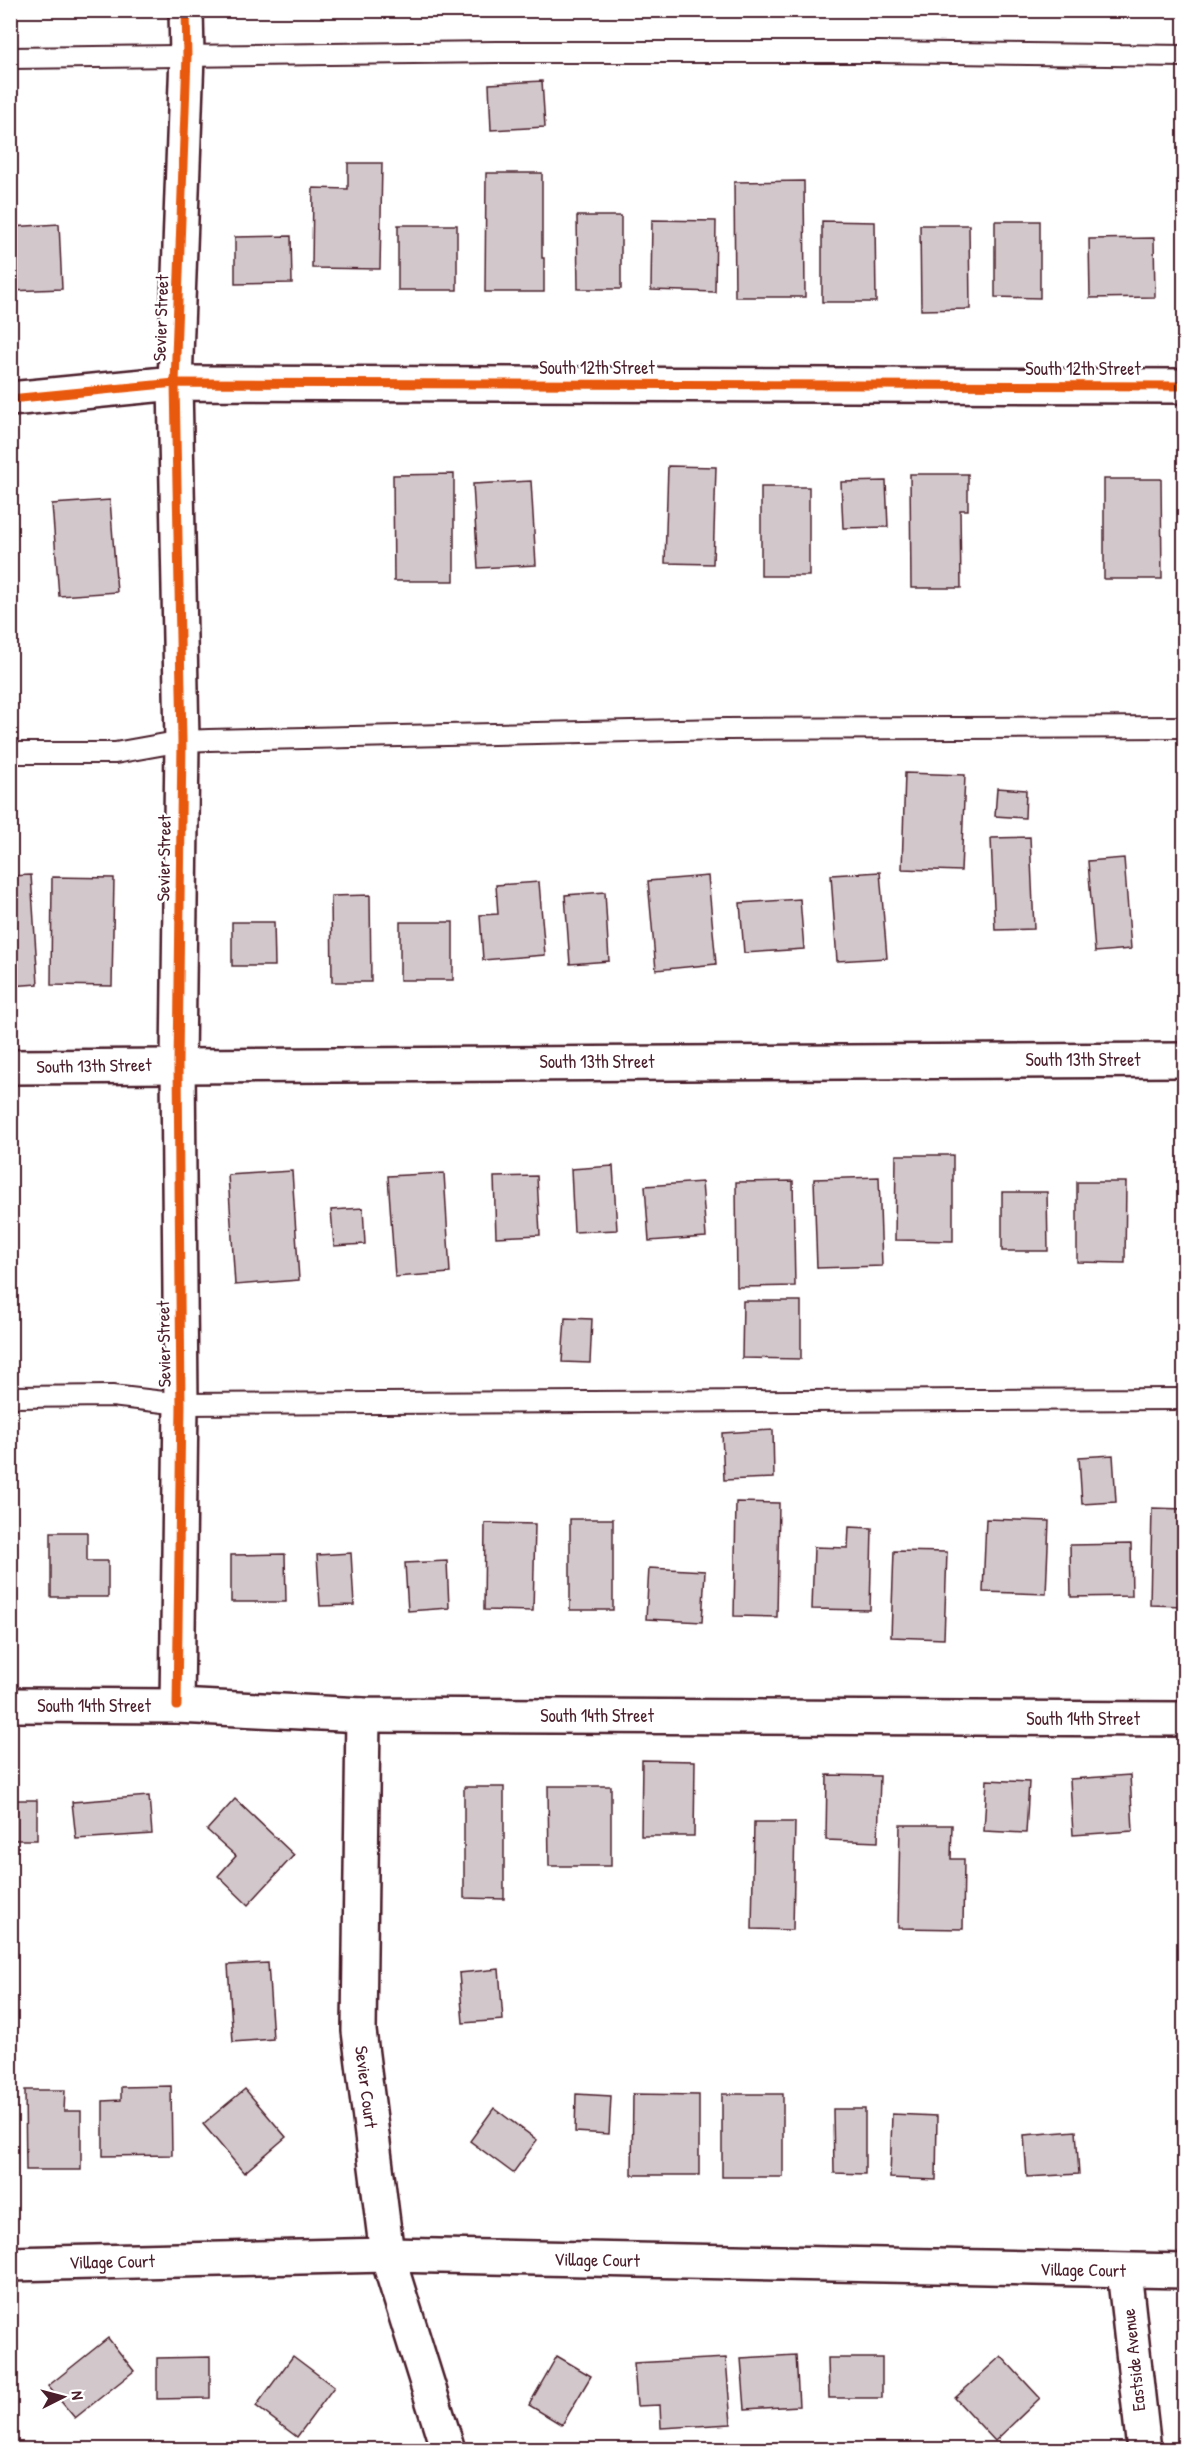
<svg xmlns="http://www.w3.org/2000/svg" width="1195" height="2460" font-family="'Patrick Hand',sans-serif">
	<style>
		.building { fill: #d2c7cb; stroke: #4a1f2b; stroke-width: 1.5 }
		.lines { fill: none; stroke-linecap: round; stroke-linejoin: round }
		.lane-casing { stroke: #4a1f2b; stroke-width: 24 }
		.street-casing { stroke: #4a1f2b; stroke-width: 38 }
		.secondary-casing { stroke: #4a1f2b; stroke-width: 38 }
		.lane { stroke: #fff; stroke-width: 20 }
		.street { stroke: #fff; stroke-width: 33 }
		.secondary { stroke: #fff; stroke-width: 33 }
		.cycleway-casing { stroke: #fff; stroke-width: 13 }
		.cycleway { stroke: #e8590c; stroke-width: 9 }
		.labels { text-anchor: middle; stroke-width: 4.5; stroke-linejoin: round; paint-order: stroke }
		.street-label { font-size: 18px; fill: #4a1f2b; stroke: #fff }
	</style>
	<rect width="100%" height="100%" fill="#fff"/>
	<filter id="ink" filterUnits="userSpaceOnUse"><feTurbulence type="fractalNoise" baseFrequency=".0167" numOctaves="2"/><feDisplacementMap in="SourceGraphic" scale="12" xChannelSelector="R" yChannelSelector="G"/><feConvolveMatrix kernelMatrix="1 2 1 2 8 2 1 2 1" color-interpolation-filters="sRGB"/></filter>
	<g filter="url(#ink)">
		<!-- building -->
		<g class="building">
			<path d="M 542,81 L 545,127 L 491,130 L 489,84 Z"/>
			<path d="M 348,163 L 382,163 L 380,269 L 312,268 L 313,188 L 348,189 Z"/>
			<path d="M 486,173 L 542,173 L 542,258 L 544,258 L 544,292 L 485,292 Z"/>
			<path d="M 804,181 L 805,297 L 735,297 L 734,182 Z"/>
			<path d="M 577,216 L 621,216 L 621,289 L 578,289 Z"/>
			<path d="M 652,220 L 716,221 L 715,292 L 651,290 Z"/>
			<path d="M 822,221 L 875,222 L 876,302 L 822,302 Z"/>
			<path d="M 995,221 L 1040,221 L 1040,298 L 995,297 Z"/>
			<path d="M 59,224 L 62,289 L 10,291 L 10,227 Z"/>
			<rect x="398" y="225" width="59" height="65"/>
			<path d="M 920,225 L 969,225 L 970,309 L 921,310 Z"/>
			<path d="M 291,236 L 292,283 L 235,284 L 235,237 Z"/>
			<path d="M 1154,238 L 1155,297 L 1090,298 L 1089,239 Z"/>
			<path d="M 668,466 L 716,467 L 713,564 L 665,563 Z"/>
			<path d="M 454,474 L 454,581 L 394,581 L 393,475 Z"/>
			<path d="M 910,474 L 968,474 L 968,510 L 960,510 L 961,588 L 911,588 Z"/>
			<path d="M 1104,479 L 1161,479 L 1162,579 L 1104,579 Z"/>
			<path d="M 531,481 L 536,565 L 478,568 L 473,484 Z"/>
			<path d="M 886,481 L 888,527 L 843,528 L 841,482 Z"/>
			<rect x="761" y="487" width="48" height="89"/>
			<path d="M 110,500 L 117,592 L 59,596 L 52,504 Z"/>
			<path d="M 905,773 L 965,775 L 961,871 L 902,869 Z"/>
			<path d="M 997,788 L 1026,790 L 1025,818 L 995,816 Z"/>
			<path d="M 1030,837 L 1034,929 L 995,930 L 991,838 Z"/>
			<path d="M 1124,858 L 1131,949 L 1095,952 L 1088,861 Z"/>
			<path d="M 880,872 L 887,958 L 837,961 L 831,875 Z"/>
			<path d="M 31,875 L 38,984 L 10,986 L 10,876 Z"/>
			<path d="M 708,876 L 716,964 L 656,970 L 648,881 Z"/>
			<path d="M 52,877 L 114,878 L 112,986 L 51,985 Z"/>
			<path d="M 539,882 L 545,955 L 483,960 L 480,915 L 498,914 L 496,885 Z"/>
			<path d="M 605,892 L 609,961 L 570,964 L 565,895 Z"/>
			<path d="M 370,895 L 371,982 L 332,982 L 331,896 Z"/>
			<path d="M 800,899 L 804,949 L 744,953 L 740,903 Z"/>
			<path d="M 232,922 L 274,922 L 275,966 L 232,966 Z"/>
			<rect x="400" y="922" width="53" height="58"/>
			<path d="M 896,1155 L 953,1155 L 953,1241 L 895,1240 Z"/>
			<path d="M 613,1166 L 617,1230 L 574,1232 L 571,1169 Z"/>
			<path d="M 292,1171 L 299,1280 L 235,1285 L 228,1175 Z"/>
			<path d="M 444,1173 L 450,1273 L 395,1277 L 388,1176 Z"/>
			<path d="M 537,1176 L 540,1235 L 496,1237 L 494,1177 Z"/>
			<path d="M 879,1177 L 882,1266 L 817,1268 L 814,1179 Z"/>
			<path d="M 793,1181 L 795,1286 L 737,1287 L 736,1182 Z"/>
			<path d="M 702,1182 L 706,1237 L 649,1241 L 645,1186 Z"/>
			<path d="M 1077,1182 L 1126,1182 L 1125,1263 L 1077,1262 Z"/>
			<path d="M 1002,1192 L 1047,1192 L 1048,1251 L 1002,1251 Z"/>
			<path d="M 363,1208 L 365,1244 L 334,1246 L 331,1210 Z"/>
			<path d="M 743,1301 L 801,1301 L 801,1359 L 742,1358 Z"/>
			<path d="M 565,1318 L 592,1319 L 590,1363 L 562,1362 Z"/>
			<path d="M 773,1430 L 774,1478 L 724,1480 L 722,1433 Z"/>
			<path d="M 1113,1455 L 1116,1502 L 1082,1504 L 1079,1457 Z"/>
			<path d="M 736,1502 L 779,1503 L 777,1617 L 734,1616 Z"/>
			<path d="M 1152,1508 L 1184,1509 L 1184,1606 L 1150,1605 Z"/>
			<rect x="570" y="1519" width="43" height="91"/>
			<path d="M 986,1519 L 1049,1521 L 1046,1594 L 983,1592 Z"/>
			<path d="M 10,1523 L 13,1523 L 14,1605 L 10,1605 Z"/>
			<path d="M 485,1523 L 535,1524 L 533,1611 L 484,1610 Z"/>
			<path d="M 849,1527 L 872,1528 L 870,1610 L 812,1609 L 814,1547 L 848,1548 Z"/>
			<path d="M 51,1532 L 87,1532 L 87,1561 L 108,1561 L 108,1597 L 51,1597 Z"/>
			<path d="M 1131,1544 L 1132,1596 L 1071,1597 L 1070,1545 Z"/>
			<path d="M 894,1551 L 947,1552 L 944,1639 L 891,1637 Z"/>
			<path d="M 351,1553 L 354,1605 L 320,1606 L 317,1555 Z"/>
			<path d="M 285,1554 L 286,1602 L 231,1602 L 231,1555 Z"/>
			<path d="M 447,1561 L 449,1608 L 408,1611 L 405,1563 Z"/>
			<path d="M 649,1568 L 705,1571 L 702,1622 L 646,1619 Z"/>
			<path d="M 642,1760 L 695,1761 L 694,1836 L 641,1836 Z"/>
			<path d="M 827,1775 L 880,1776 L 878,1842 L 826,1840 Z"/>
			<path d="M 1130,1775 L 1133,1831 L 1073,1835 L 1070,1779 Z"/>
			<path d="M 987,1780 L 1029,1782 L 1026,1833 L 984,1831 Z"/>
			<path d="M 548,1786 L 611,1786 L 611,1866 L 549,1866 Z"/>
			<path d="M 464,1787 L 504,1787 L 504,1899 L 464,1898 Z"/>
			<path d="M 149,1796 L 152,1834 L 76,1839 L 72,1802 Z"/>
			<path d="M 235,1799 L 294,1855 L 248,1905 L 218,1876 L 236,1856 L 207,1830 Z"/>
			<rect x="10" y="1800" width="27" height="40"/>
			<path d="M 754,1822 L 795,1822 L 793,1930 L 752,1929 Z"/>
			<path d="M 900,1825 L 952,1825 L 951,1859 L 964,1859 L 963,1929 L 898,1928 Z"/>
			<path d="M 268,1963 L 273,2039 L 233,2042 L 228,1965 Z"/>
			<path d="M 499,1969 L 503,2020 L 463,2023 L 459,1973 Z"/>
			<path d="M 171,2086 L 172,2155 L 103,2156 L 103,2101 L 121,2100 L 121,2087 Z"/>
			<path d="M 245,2089 L 286,2137 L 244,2173 L 203,2124 Z"/>
			<path d="M 25,2090 L 65,2090 L 64,2111 L 81,2111 L 81,2170 L 26,2170 Z"/>
			<path d="M 576,2094 L 611,2096 L 609,2134 L 575,2132 Z"/>
			<path d="M 633,2094 L 699,2095 L 699,2175 L 632,2175 Z"/>
			<rect x="722" y="2094" width="61" height="83"/>
			<path d="M 494,2108 L 537,2140 L 513,2173 L 470,2141 Z"/>
			<path d="M 833,2109 L 865,2109 L 865,2174 L 834,2173 Z"/>
			<path d="M 892,2114 L 937,2116 L 936,2180 L 890,2178 Z"/>
			<path d="M 1076,2131 L 1079,2174 L 1027,2177 L 1024,2135 Z"/>
			<path d="M 108,2338 L 134,2371 L 75,2418 L 48,2386 Z"/>
			<path d="M 796,2355 L 799,2406 L 745,2409 L 741,2358 Z"/>
			<path d="M 293,2356 L 334,2387 L 297,2437 L 256,2406 Z"/>
			<path d="M 557,2356 L 591,2376 L 562,2425 L 529,2405 Z"/>
			<path d="M 1001,2356 L 1040,2398 L 995,2441 L 955,2398 Z"/>
			<path d="M 210,2357 L 210,2398 L 157,2399 L 157,2358 Z"/>
			<path d="M 726,2358 L 731,2424 L 661,2428 L 660,2405 L 637,2406 L 634,2363 Z"/>
			<path d="M 828,2358 L 882,2358 L 882,2398 L 829,2398 Z"/>
		</g>
		<g class="lines">
			<!-- lane casing -->
			<g class="lane-casing">
				<g id="lane">
					<path d="M 10,58 L 496,52 L 879,52 L 1184,56"/>
					<path d="M 10,753 L 115,753 L 182,741 L 209,740 L 726,729 L 1184,727"/>
					<path d="M 10,1397 L 112,1396 L 181,1404 L 1184,1399"/>
				</g>
			</g>
			<!-- street casing -->
			<g class="street-casing">
				<g id="street">
					<path d="M 10,399 L 175,383 L 1184,386"/>
					<path d="M 10,1067 L 1184,1060"/>
					<path d="M 177,1706 L 181,1404 L 178,1064 L 182,741 L 175,383 L 187,56 L 186,10"/>
					<path d="M 363,1715 L 359,2031 L 387,2255 L 448,2450"/>
					<path d="M 10,2264 L 387,2255 L 1184,2271"/>
					<path d="M 1124,2271 L 1144,2450"/>
				</g>
			</g>
			<!-- secondary casing -->
			<g class="secondary-casing">
				<path id="secondary" d="M 10,1705 L 177,1706 L 363,1715 L 1184,1719"/>
			</g>
			<!-- lane -->
			<use href="#lane" class="lane"/>
			<!-- street -->
			<use href="#street" class="street"/>
			<!-- secondary -->
			<use href="#secondary" class="secondary"/>
			<!-- cycleway casing -->
			<g class="cycleway-casing">
				<g id="cycleway">
					<path d="M 10,399 L 175,383 L 1184,386"/>
					<path d="M 177,1706 L 181,1404 L 178,1064 L 182,741 L 175,383 L 187,56 L 186,10"/>
				</g>
			</g>
			<!-- cycleway -->
			<use href="#cycleway" class="cycleway"/>
		</g>
	</g>
	<g class="labels">
		<!-- street labels -->
		<g class="street-label">
			<text transform="translate(161 318) rotate(-88)" y="6">Sevier Street</text>
			<text x="597" y="374">South 12th Street</text>
			<text x="1083" y="375">South 12th Street</text>
			<text transform="translate(164 858) rotate(-89)" y="6">Sevier Street</text>
			<text x="1083" y="1066">South 13th Street</text>
			<text x="597" y="1068">South 13th Street</text>
			<text transform="translate(94 1066) rotate(-1)" y="6">South 13th Street</text>
			<text transform="translate(164 1344) rotate(-91)" y="6">Sevier Street</text>
			<text x="94" y="1712">South 14th Street</text>
			<text x="597" y="1722">South 14th Street</text>
			<text x="1083" y="1725">South 14th Street</text>
			<text transform="translate(366 2087) rotate(83)" y="6">Sevier Court</text>
			<text transform="translate(597 2260) rotate(1)" y="6">Village Court</text>
			<text transform="translate(112 2262) rotate(-1)" y="6">Village Court</text>
			<text transform="translate(1083 2270) rotate(1)" y="6">Village Court</text>
			<text transform="translate(1134 2360) rotate(-96)" y="6">Eastside Avenue</text>
		</g>
	</g>
	<!-- margin -->
	<rect width="1195" height="2460" fill="none" stroke="#fff" stroke-width="36"/>
	<rect x="18" y="18" width="1159" height="2424" fill="none" stroke="#4a1f2b" stroke-width="2" filter="url(#ink)"/>
	<!-- north arrow -->
	<g transform="translate(63 2397) rotate(84)" stroke="#ffffff" stroke-width="4.5" paint-order="stroke">
	<path d="M0-4.5L10 22L0 15L-10 22Z" fill="#4a1f2b"/>
	<text y="-9" font-size="16" font-weight="bold" text-anchor="middle" fill="#4a1f2b">N</text>
	</g>
</svg>
